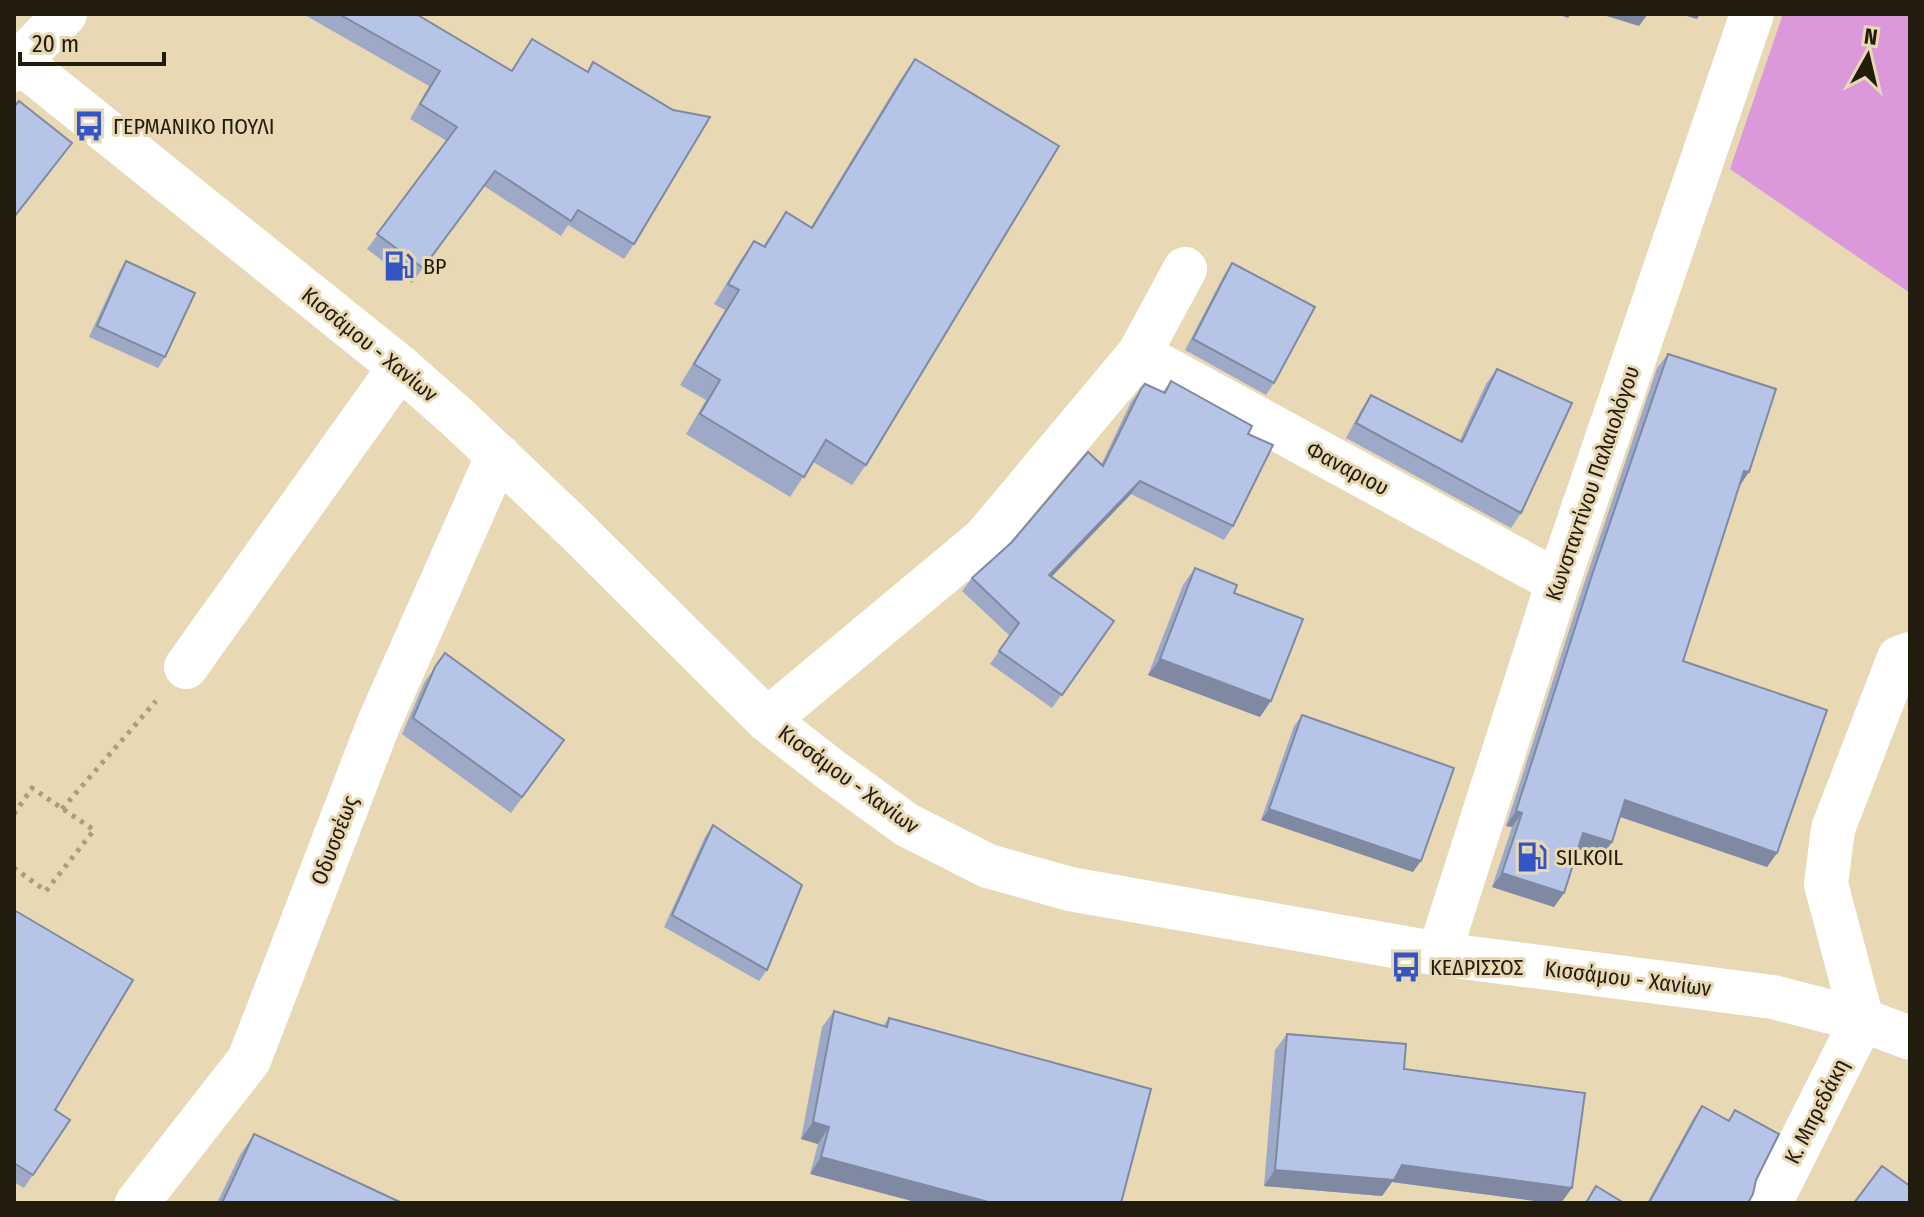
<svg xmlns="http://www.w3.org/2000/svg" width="1924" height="1217" font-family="'Fira Sans Condensed',sans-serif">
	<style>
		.green { fill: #db99db }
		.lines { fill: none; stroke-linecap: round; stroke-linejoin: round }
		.path { stroke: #aa9d80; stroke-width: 5; stroke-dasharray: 4 6; stroke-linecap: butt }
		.minor { stroke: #fff; stroke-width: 44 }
		.major { stroke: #fff; stroke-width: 44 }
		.wall { fill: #9da9c7 }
		.shaded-wall { fill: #7f8aa2 }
		.building { fill: #b6c5e7; stroke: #7f8aa2; stroke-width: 2 }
		.labels { text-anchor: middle; stroke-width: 6; stroke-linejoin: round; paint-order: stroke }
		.poi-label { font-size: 22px; fill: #221c0e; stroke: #e8d8b4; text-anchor: start }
		.street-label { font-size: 22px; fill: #221c0e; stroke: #e8d8b4 }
	</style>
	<rect width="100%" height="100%" fill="#e8d8b4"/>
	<!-- green -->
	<path class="green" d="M 1783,14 L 1910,14 L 1910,293 L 1730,169 Z"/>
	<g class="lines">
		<!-- path -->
		<g class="path">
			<path d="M 62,809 L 156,701"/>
			<path d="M 14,814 L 32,788 L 94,830 L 46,891 L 14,868"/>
		</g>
		<!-- minor -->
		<g class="minor">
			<path d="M 14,70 L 19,62 L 65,14"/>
			<path d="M 1139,354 L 1558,582"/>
			<path d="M 186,667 L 400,367"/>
			<path d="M 767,720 L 984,539 L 1139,354 L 1185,269"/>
			<path d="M 1439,954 L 1558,582 L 1752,14"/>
			<path d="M 137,1203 L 249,1060 L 379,723 L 498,455"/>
			<path d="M 1770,1203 L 1862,1020 L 1826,884 L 1833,829 L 1899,658 L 1910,654"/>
		</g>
		<!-- major -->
		<path class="major" d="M 14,57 L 400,367 L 458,418 L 572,526 L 767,720 L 831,770 L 907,825 L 988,866 L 1070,889 L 1439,954 L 1773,997 L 1862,1020 L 1910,1038"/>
	</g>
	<!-- wall -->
	<g class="wall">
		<path d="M 303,14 L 416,14 L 511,71 L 532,39 L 587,72 L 593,62 L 634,244 L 624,259 L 568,225 L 561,236 L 484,186 L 412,283 L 367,249 L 447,141 L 410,119 L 429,86 Z"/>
		<path d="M 915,59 L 866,465 L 852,485 L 813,462 L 790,497 L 686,434 L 706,400 L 680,385 L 725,310 L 714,304 L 740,261 L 754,241 L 763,246 L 786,212 L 811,227 L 900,80 Z"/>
		<path d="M 126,261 L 165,357 L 158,368 L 89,337 L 119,272 Z"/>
		<path d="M 1232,263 L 1274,383 L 1266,395 L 1185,350 L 1224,275 Z"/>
		<path d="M 1668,354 L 1739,487 L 1683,661 L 1777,853 L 1767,867 L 1620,817 L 1612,842 L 1601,857 L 1578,849 L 1564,893 L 1554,907 L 1492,887 L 1512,827 L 1506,826 L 1582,590 L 1657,368 Z"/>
		<path d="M 1497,369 L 1521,513 L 1511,528 L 1346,438 L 1361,410 L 1371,395 L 1460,440 L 1486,384 Z"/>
		<path d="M 1171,381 L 1248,434 L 1233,526 L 1224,540 L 1131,494 L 1051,577 L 1114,621 L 1052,708 L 990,664 L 1010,636 L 962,591 L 972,578 L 1101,465 L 1131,402 L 1141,389 L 1163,392 Z"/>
		<path d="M 1195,568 L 1234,593 L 1260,717 L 1148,675 L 1183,585 Z"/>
		<path d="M 445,653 L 564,740 L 511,813 L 402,734 L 424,683 Z"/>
		<path d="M 1302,715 L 1413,872 L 1261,820 L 1294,726 Z"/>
		<path d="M 713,825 L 767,970 L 759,981 L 664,927 L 705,837 Z"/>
		<path d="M 14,910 L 55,1110 L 70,1120 L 24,1188 L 14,1182 Z"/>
		<path d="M 834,1011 L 883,1026 L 889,1018 L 1151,1089 L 810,1174 L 818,1144 L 801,1139 L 822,1027 Z"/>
		<path d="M 1287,1034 L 1404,1069 L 1561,1203 L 1550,1203 L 1392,1182 L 1382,1196 L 1264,1186 L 1275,1050 Z"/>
		<path d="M 1702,1106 L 1728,1120 L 1735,1110 L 1756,1180 L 1748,1203 L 1647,1203 L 1694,1117 Z"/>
		<path d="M 254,1134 L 402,1203 L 217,1203 L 240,1155 Z"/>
	</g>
	<!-- shaded-wall -->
	<g class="shaded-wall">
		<path d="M 1557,14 L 1571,14 L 1568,18 Z"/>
		<path d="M 1600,14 L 1648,14 L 1639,26 Z"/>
		<path d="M 1680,14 L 1700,14 L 1697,19 Z"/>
		<path d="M 1744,471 L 1749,472 L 1739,487 Z"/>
		<path d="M 1140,481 L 1131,494 L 1040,589 L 1049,575 Z"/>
		<path d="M 1160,659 L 1271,701 L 1260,717 L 1148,675 Z"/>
		<path d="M 1625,800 L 1777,853 L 1767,867 L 1615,815 Z"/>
		<path d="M 1269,809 L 1421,861 L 1413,872 L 1261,820 Z"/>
		<path d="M 1516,811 L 1522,813 L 1512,827 L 1506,826 Z"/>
		<path d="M 1583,833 L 1612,842 L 1601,857 L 1573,847 Z"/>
		<path d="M 1502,873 L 1564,893 L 1554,907 L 1492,887 Z"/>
		<path d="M 813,1122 L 829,1127 L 818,1144 L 801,1139 Z"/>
		<path d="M 821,1157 L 992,1203 L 919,1203 L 810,1174 Z"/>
		<path d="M 1402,1165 L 1572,1188 L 1561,1203 L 1550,1203 L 1392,1182 L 1382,1196 L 1264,1186 L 1275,1170 Z"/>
	</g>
	<!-- building -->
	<g class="building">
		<path d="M 339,14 L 416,14 L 512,71 L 532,39 L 588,72 L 593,62 L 673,110 L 710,117 L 634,244 L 578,210 L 571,221 L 495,171 L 423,268 L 377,234 L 457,127 L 420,104 L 440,71 Z"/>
		<path d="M 915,59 L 1059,146 L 866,465 L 826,440 L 804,477 L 700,414 L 720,380 L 694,364 L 739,290 L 728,284 L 754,241 L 765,247 L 786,212 L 812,228 Z"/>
		<path d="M 19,101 L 72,143 L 14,217 L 14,107 Z"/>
		<path d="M 126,261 L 195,293 L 165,357 L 97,326 Z"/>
		<path d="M 1232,263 L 1315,307 L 1274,383 L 1193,339 Z"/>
		<path d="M 1668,354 L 1776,389 L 1749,472 L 1744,471 L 1683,661 L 1827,710 L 1777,853 L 1625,800 L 1612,842 L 1583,833 L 1564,893 L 1502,873 L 1522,813 L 1516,811 L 1592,575 Z"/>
		<path d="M 1497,369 L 1572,403 L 1521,513 L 1356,423 L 1371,395 L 1462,442 Z"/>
		<path d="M 1171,381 L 1252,426 L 1248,434 L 1273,445 L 1233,526 L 1140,481 L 1049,575 L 1114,621 L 1062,695 L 999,651 L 1019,623 L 972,578 L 1012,542 L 1088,452 L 1103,466 L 1141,389 L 1145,384 L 1165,393 Z"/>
		<path d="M 1195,568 L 1237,585 L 1234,593 L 1303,619 L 1271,701 L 1160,659 Z"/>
		<path d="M 445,653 L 564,740 L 522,797 L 413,718 L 435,667 Z"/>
		<path d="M 1302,715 L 1454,768 L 1421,861 L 1269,809 Z"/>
		<path d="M 713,825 L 802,885 L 767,970 L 672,915 Z"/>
		<path d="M 14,910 L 133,980 L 55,1110 L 70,1120 L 33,1175 L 14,1163 Z"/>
		<path d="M 834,1011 L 887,1027 L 889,1018 L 1151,1089 L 1121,1203 L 992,1203 L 821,1157 L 829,1127 L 813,1122 Z"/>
		<path d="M 1287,1034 L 1406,1044 L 1404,1069 L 1585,1093 L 1572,1188 L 1402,1165 L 1394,1180 L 1275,1170 Z"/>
		<path d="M 1702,1106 L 1729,1121 L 1735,1110 L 1779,1134 L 1756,1180 L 1753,1194 L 1748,1203 L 1649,1203 Z"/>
		<path d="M 254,1134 L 402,1203 L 222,1203 Z"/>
		<path d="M 1882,1166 L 1910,1186 L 1910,1203 L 1854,1203 Z"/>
		<path d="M 1596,1186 L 1624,1203 L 1586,1203 Z"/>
	</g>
	<!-- icons -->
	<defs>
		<g id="bus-bare" transform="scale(2.4)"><path d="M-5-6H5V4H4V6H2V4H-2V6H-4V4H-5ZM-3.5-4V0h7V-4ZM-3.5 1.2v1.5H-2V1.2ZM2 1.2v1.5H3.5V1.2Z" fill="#3355c6" stroke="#e8d8b4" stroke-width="2.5" paint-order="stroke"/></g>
		<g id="fuel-bare" transform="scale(2.4)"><path d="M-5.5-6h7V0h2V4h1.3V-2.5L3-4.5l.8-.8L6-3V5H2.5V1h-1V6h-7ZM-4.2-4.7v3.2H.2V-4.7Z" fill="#3355c6" stroke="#e8d8b4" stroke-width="2.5" paint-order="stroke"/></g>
	</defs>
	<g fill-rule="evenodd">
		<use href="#bus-bare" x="89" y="126"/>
		<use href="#fuel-bare" x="399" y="266"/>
		<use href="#fuel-bare" x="1532" y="857"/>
		<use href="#bus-bare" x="1406" y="967"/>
	</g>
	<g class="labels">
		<!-- poi labels -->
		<g class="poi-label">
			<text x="113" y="134">ΓΕΡΜΑΝΙΚΟ ΠΟΥΛΙ</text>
			<text x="423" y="274">BP</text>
			<text x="1556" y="865">SILKOIL</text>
			<text x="1430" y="975">ΚΕΔΡΙΣΣΟΣ</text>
		</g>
		<!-- street labels -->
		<g class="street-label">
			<text transform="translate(370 344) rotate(39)" y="8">Κισσάμου - Χανίων</text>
			<text transform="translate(1348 468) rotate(28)" y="8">Φαναριου</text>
			<text transform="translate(1592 483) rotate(-71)" y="8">Κωνσταντίνου Παλαιολόγου</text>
			<text transform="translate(849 779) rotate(36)" y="8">Κισσάμου - Χανίων</text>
			<text transform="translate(334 840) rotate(-69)" y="8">Οδυσσέως</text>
			<text transform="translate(1628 978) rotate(7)" y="8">Κισσάμου - Χανίων</text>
			<text transform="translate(1816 1111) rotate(-63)" y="8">Κ. Μπρεδάκη</text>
		</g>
	</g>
	<!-- border -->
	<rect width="1924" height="1217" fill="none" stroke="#221c0e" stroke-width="32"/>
	<!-- north arrow -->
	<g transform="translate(1868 56) rotate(8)" stroke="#e8d8b4" stroke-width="6" paint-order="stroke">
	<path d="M0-6L14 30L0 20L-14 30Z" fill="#221c0e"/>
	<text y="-12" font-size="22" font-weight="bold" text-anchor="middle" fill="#221c0e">N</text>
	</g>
	<!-- scale -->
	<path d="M20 52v12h144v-12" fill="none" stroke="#221c0e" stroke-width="4"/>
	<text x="32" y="52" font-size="24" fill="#221c0e" stroke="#e8d8b4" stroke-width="6" paint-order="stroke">20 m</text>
</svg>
